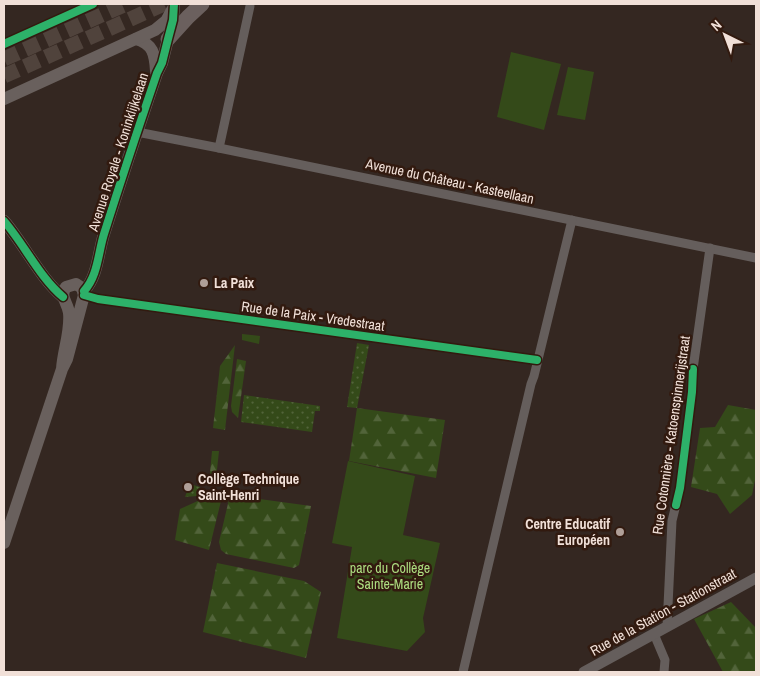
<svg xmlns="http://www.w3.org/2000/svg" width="760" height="676" font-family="'Archivo Narrow',sans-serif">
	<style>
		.grass { fill: url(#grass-dots) }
		.forest { fill: url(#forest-firs) }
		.green { fill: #344a19 }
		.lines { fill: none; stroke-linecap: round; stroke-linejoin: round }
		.trunk-tunnel { stroke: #50433c; stroke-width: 15; stroke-dasharray: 15 8; stroke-linecap: butt }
		.minor { stroke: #655e5c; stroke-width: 9 }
		.tertiary { stroke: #655e5c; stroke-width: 11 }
		.secondary { stroke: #69605d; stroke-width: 12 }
		.trunk { stroke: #6b605e; stroke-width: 15 }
		.cycleway-casing { stroke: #321a0f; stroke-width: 11 }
		.cycleway { stroke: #2db169; stroke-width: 8 }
		.poi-dot { fill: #af9f98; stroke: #321a0f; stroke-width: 2 }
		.labels { text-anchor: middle; stroke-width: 5; stroke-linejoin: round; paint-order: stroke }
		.street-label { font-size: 14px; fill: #f1e0d8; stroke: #321a0f }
		.poi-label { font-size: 14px; font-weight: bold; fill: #f1e0d8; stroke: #321a0f; text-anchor: start }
		.park-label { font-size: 14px; fill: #adde80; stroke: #321a0f }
	</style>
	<defs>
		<pattern id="grass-dots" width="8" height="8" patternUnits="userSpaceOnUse" patternTransform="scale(1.25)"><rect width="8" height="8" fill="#344a19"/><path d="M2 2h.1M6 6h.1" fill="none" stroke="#52643a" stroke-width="1.8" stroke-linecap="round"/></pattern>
		<pattern id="forest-firs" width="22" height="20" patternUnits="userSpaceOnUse" patternTransform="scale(1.25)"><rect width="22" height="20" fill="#344a19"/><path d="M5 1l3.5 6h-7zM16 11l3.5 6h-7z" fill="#52643a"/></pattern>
	</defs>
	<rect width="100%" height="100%" fill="#342721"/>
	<!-- grass -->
	<g class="grass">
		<path d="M 357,343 L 369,345 L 357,408 L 347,407 Z"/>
		<path d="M 244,395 L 320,406 L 320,411 L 315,411 L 312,432 L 241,422 Z"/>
		<path d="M 190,484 L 200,487 L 197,496 L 185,497 Z"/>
	</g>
	<!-- forest -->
	<g class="forest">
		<path d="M 242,334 L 260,336 L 259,344 L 242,340 Z"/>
		<path d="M 235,345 L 225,430 L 213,428 L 220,366 Z"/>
		<path d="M 237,359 L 246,361 L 238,418 L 232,412 L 231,406 Z"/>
		<path d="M 728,405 L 756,410 L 756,475 L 752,495 L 730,514 L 717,494 L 691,487 L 700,428 L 715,427 Z"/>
		<path d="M 357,408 L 445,420 L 436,478 L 349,461 Z"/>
		<path d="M 212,451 L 219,451 L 216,479 L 209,484 Z"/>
		<path d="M 211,495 L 222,497 L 209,550 L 175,540 L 180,509 Z"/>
		<path d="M 230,495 L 311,506 L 299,565 L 294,568 L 226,554 L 221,550 L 219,542 Z"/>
		<path d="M 217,563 L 304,581 L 321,592 L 306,658 L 203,632 Z"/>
		<path d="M 731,602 L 756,628 L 756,672 L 723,672 L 694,619 Z"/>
	</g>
	<!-- green -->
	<g class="green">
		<path d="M 511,52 L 561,64 L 544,130 L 497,117 Z"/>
		<path d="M 568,67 L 594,72 L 585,120 L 557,115 Z"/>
		<path d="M 348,461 L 415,476 L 403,535 L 440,543 L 423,618 L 425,632 L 407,651 L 337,638 L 352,547 L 332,543 Z"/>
	</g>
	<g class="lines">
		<!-- trunk-tunnel -->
		<g class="trunk-tunnel">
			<path d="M 4,59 L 126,4"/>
			<path d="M 4,76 L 164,4"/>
		</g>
		<!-- minor -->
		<g class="minor">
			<path d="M 137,132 L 219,148 L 756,258"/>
			<path d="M 219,148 L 250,6"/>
			<path d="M 84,295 L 98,299 L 537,360"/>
			<path d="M 667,627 L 672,521 L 680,488 L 692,392 L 693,369 L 710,248"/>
			<path d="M 654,634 L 665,660 L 664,672"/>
			<path d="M 463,672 L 531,384 L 534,376 L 572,220"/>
		</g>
		<!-- tertiary -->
		<path class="tertiary" d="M 584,672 L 756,578"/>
		<!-- secondary -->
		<g class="secondary">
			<path d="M 136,39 C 153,44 155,54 156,71"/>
			<path d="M 4,99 L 155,30 L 166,21 L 172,10"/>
			<path d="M 4,221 C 24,244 40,278 63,297"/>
			<path d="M 84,291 C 98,276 98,253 104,234 C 121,180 139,126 157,73 L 162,63 L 168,39 L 173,20 L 174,4"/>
			<path d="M 4,543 L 62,369 L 67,359 L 84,295 L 82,288 L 76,284 L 66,287 C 59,297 68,303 69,313 C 71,331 63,351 62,369"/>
		</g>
		<!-- trunk -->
		<path class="trunk" d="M 168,39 L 188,17 L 202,4"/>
		<!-- cycleway casing -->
		<g class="cycleway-casing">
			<g id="cycleway">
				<path d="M 4,44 L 93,4"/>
				<path d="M 4,221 C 24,244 40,278 63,297"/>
				<path d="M 84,291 C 98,276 98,253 104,234 C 121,180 139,126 157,73 L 162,63 L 168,39 L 173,20 L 174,4"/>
				<path d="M 84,295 L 98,299 L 537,360"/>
				<path d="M 676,505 L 680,488 L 692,392 L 693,369"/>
			</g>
		</g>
		<!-- cycleway -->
		<use href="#cycleway" class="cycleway"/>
	</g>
	<!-- markers -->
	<g class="poi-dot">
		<circle cx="204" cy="283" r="5"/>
		<circle cx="188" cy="487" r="5"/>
		<circle cx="620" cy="532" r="5"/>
	</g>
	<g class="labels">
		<!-- street labels -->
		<g class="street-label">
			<text transform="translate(118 152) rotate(-72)" y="5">Avenue Royale - Koninklijkelaan</text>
			<text transform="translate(450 181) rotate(12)" y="5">Avenue du Château - Kasteellaan</text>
			<text transform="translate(313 316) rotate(8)" y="5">Rue de la Paix - Vredestraat</text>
			<text transform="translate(671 435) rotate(-82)" y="5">Rue Cotonnière - Katoenspinnerijstraat</text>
			<text transform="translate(663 612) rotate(-29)" y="5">Rue de la Station - Stationstraat</text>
		</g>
		<!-- poi labels -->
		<g class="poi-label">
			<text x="214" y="288">La Paix</text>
			<text x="198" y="484">Collège Technique<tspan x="198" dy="16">Saint-Henri</tspan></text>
			<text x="610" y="529" text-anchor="end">Centre Educatif<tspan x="610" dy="16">Européen</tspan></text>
		</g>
		<!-- park labels -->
		<g class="park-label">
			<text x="390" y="573">parc du Collège<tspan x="390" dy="16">Sainte-Marie</tspan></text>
		</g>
	</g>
	<!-- border -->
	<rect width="760" height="676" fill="none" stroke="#f1e0d8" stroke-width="10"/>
	<!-- north arrow -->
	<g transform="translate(725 35) rotate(318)" stroke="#321a0f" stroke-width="4" paint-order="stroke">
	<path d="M0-4L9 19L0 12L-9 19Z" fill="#f1e0d8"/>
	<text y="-8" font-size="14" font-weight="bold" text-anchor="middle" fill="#f1e0d8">N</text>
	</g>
</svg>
